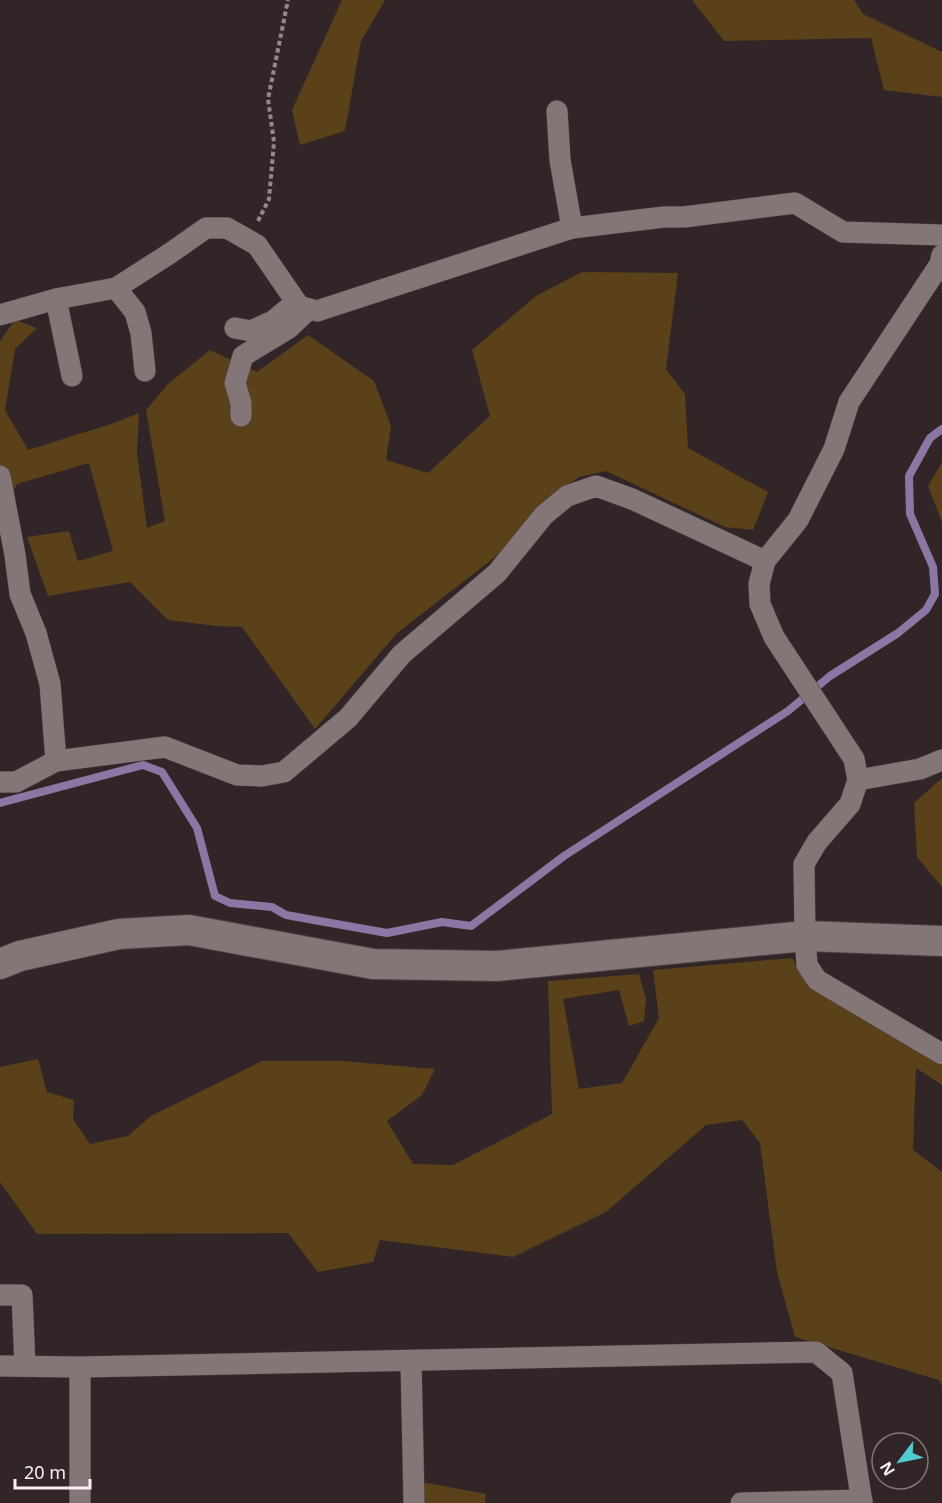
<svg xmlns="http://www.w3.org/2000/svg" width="942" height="1503" font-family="'Noto Sans',sans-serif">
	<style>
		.green { fill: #5b4119 }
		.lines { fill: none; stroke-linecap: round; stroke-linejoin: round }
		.stream { stroke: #8a77a3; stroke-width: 8 }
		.street-casing { stroke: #4a4042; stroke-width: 22 }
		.secondary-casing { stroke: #4a4042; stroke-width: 32 }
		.path { stroke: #93898b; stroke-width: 4; stroke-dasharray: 4.5 3; stroke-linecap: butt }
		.street { stroke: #847577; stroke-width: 21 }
		.secondary { stroke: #847577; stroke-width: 30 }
	</style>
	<rect width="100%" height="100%" fill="#312527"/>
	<!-- green -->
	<g class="green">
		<path d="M 342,0 L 385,0 L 361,41 L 345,131 L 300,145 L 292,110 Z"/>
		<path d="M 692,0 L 854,0 L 863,14 L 942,52 L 942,97 L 884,90 L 871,38 L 724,41 Z"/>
		<path d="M 582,272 L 678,273 L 666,369 L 685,394 L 688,448 L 768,492 L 753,530 L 725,527 L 606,471 L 579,477 L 552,496 L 494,558 L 397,633 L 315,729 L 242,627 L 216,626 L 168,620 L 130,582 L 48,596 L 27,537 L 69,531 L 78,561 L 113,551 L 89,463 L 17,484 L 0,516 L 0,341 L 15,320 L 37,328 L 15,349 L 5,410 L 28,450 L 114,423 L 139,413 L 137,454 L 147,528 L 165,521 L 146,410 L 168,384 L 210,350 L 257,372 L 308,335 L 374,381 L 391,426 L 386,460 L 428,473 L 490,416 L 472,350 L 536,296 Z"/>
		<path d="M 942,462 L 942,522 L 928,486 Z"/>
		<path d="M 942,778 L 942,887 L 917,857 L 914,803 Z"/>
		<path d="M 792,958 L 806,983 L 942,1066 L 942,1085 L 916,1068 L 913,1150 L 942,1172 L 942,1386 L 939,1380 L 795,1337 L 777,1272 L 760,1143 L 742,1120 L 706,1125 L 606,1212 L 513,1257 L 380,1240 L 373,1262 L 318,1272 L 288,1233 L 37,1234 L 0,1182 L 0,1067 L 38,1059 L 47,1092 L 74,1100 L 73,1119 L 90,1144 L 128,1136 L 151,1116 L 262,1061 L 343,1061 L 435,1069 L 422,1095 L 387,1121 L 413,1164 L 453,1165 L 552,1114 L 548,981 L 639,974 L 646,999 L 644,1021 L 629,1026 L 619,990 L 563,999 L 579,1089 L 622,1083 L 659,1018 L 653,970 Z"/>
		<path d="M 422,1482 L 486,1494 L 485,1503 L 421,1503 Z"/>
	</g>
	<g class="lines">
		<!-- stream -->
		<path class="stream" d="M 0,803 L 143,765 L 162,772 L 197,828 L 215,896 L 230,903 L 272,907 L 286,915 L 387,933 L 442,922 L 471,926 L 564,856 L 788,711 L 830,676 L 898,633 L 926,610 L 935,594 L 933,567 L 910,514 L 909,476 L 930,438 L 942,429"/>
		<!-- street casing -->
		<g class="street-casing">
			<g id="street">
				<path d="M 557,111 L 560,160 L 572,228 L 664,217 L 684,217 L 795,203 L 843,232 L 942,235"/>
				<path d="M 942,255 L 940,264 L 849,402 L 834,449 L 798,520 L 765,561 L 759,584 L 760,604 L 774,637 L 854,759 L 858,780 L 850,804 L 817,842 L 804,864 L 805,936 L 807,965 L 817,980 L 942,1054"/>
				<path d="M 116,288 L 135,312 L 141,333 L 145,371"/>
				<path d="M 56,299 L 72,376"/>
				<path d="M 0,315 L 56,299 L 116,288 L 169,254 L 206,228 L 227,228 L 257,245 L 299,306 L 317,311 L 572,228"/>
				<path d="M 235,328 L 251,331 L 273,321 L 296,302"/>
				<path d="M 241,416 L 241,403 L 235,383 L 243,356 L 289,328 L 309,309"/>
				<path d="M 0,476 L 15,555 L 20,594 L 36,633 L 50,684 L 56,761"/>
				<path d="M 858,780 L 920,769 L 942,760"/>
				<path d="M 0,782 L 16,782 L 56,761 L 165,747 L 237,775 L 262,776 L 284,772 L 348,718 L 402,654 L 497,573 L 544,515 L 567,496 L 596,486 L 632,499 L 765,561"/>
				<path d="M 0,1295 L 22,1295 L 25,1366"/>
				<path d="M 411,1361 L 414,1503"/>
				<path d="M 0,1366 L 80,1367 L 816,1352 L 842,1373 L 862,1503"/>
				<path d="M 80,1367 L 80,1503"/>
				<path d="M 741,1503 L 862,1500"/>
			</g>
		</g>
		<!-- secondary casing -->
		<g class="secondary-casing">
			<path id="secondary" d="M 0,964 L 20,956 L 119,934 L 189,930 L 373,964 L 497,966 L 805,936 L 942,941"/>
		</g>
		<!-- path -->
		<path class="path" d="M 258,221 L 269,199 L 274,142 L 268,99 L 288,0"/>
		<!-- street -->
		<use href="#street" class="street"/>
		<!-- secondary -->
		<use href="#secondary" class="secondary"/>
	</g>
	<!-- north arrow -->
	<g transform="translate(900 1461) rotate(238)"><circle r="28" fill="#312527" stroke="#817678" stroke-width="1.5"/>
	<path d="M0-4.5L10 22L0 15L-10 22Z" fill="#51ccd1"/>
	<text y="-9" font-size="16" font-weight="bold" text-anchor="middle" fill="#f8eff1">N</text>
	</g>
	<!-- scale -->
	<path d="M15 1479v9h75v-9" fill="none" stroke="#f8eff1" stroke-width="3"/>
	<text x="24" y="1479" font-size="18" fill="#f8eff1" stroke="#312527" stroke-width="4.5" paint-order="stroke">20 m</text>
</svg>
